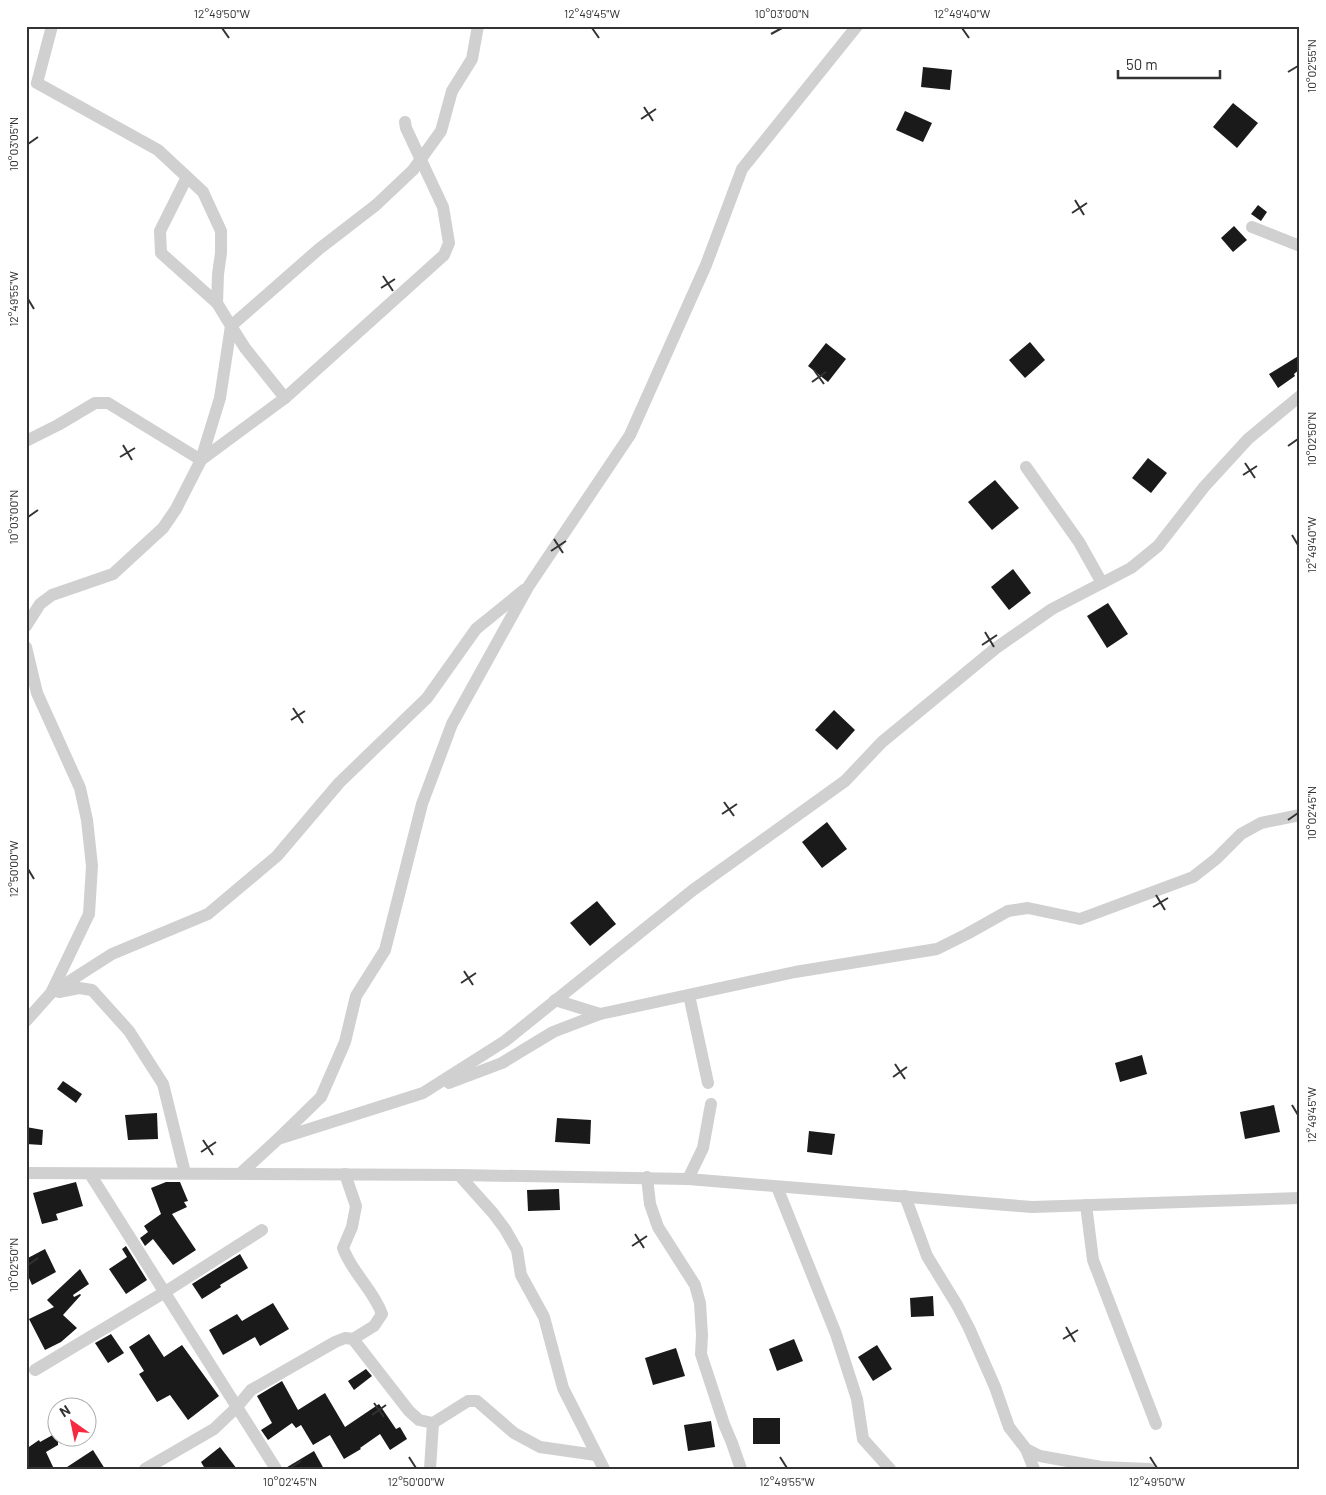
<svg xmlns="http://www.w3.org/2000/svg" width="1326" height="1495" font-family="Barlow,sans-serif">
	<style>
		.building { fill: #1a1a1a }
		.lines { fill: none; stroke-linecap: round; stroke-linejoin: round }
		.minor { stroke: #d0d0d0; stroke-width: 12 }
		.ticks { fill: none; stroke: #333; stroke-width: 2 }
		.neatline { fill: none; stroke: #333; stroke-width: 2 }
		.ticks-label { font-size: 12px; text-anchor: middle; fill: #333 }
	</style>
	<rect width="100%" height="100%" fill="#fff"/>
	<!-- building -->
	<g class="building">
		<path d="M 923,67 L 952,70 L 950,90 L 921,87 Z"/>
		<path d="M 1233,103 L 1258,123 L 1237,148 L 1213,127 Z"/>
		<path d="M 905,111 L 932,123 L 923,142 L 896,130 Z"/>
		<path d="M 1258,205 L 1267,212 L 1261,221 L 1251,214 Z"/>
		<path d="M 1234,226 L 1247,240 L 1233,252 L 1221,238 Z"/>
		<path d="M 1030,342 L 1045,360 L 1025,378 L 1009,360 Z"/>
		<path d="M 826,343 L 846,359 L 828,382 L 808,366 Z"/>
		<path d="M 1300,355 L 1300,369 L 1294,374 L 1295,376 L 1278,388 L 1269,374 Z"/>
		<path d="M 1148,458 L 1167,473 L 1151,493 L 1132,478 Z"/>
		<path d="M 995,480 L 1019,508 L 992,530 L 968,502 Z"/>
		<path d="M 1013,569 L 1031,593 L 1009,610 L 991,587 Z"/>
		<path d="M 1108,603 L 1128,634 L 1107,648 L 1087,616 Z"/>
		<path d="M 834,710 L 855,730 L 837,750 L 815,730 Z"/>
		<path d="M 827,822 L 847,849 L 822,868 L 802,842 Z"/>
		<path d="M 597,901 L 616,924 L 590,946 L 570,923 Z"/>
		<path d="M 1142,1055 L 1147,1074 L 1120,1082 L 1115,1063 Z"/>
		<path d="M 63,1081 L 82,1094 L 76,1103 L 57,1089 Z"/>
		<path d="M 1274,1105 L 1280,1132 L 1245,1139 L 1240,1112 Z"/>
		<path d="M 157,1113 L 158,1139 L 128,1140 L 125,1115 Z"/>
		<path d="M 557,1118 L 591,1120 L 590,1144 L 555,1142 Z"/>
		<path d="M 26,1127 L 43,1130 L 42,1145 L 26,1144 Z"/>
		<path d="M 809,1131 L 835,1134 L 832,1155 L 807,1152 Z"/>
		<path d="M 76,1182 L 83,1206 L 56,1214 L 58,1220 L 42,1224 L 33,1193 Z"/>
		<path d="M 166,1182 L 180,1182 L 188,1201 L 184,1202 L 187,1207 L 172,1214 L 196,1250 L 173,1265 L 153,1239 L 145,1246 L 140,1238 L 148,1232 L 144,1226 L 161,1214 L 151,1188 Z"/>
		<path d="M 559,1189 L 560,1210 L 528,1211 L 527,1190 Z"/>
		<path d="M 126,1246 L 147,1280 L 126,1294 L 109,1269 L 127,1257 L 122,1249 Z"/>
		<path d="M 45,1249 L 56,1272 L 32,1285 L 26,1271 L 26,1259 Z"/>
		<path d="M 240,1254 L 248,1268 L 220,1285 L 221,1287 L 202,1299 L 192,1284 Z"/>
		<path d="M 80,1269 L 89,1284 L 73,1295 L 74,1297 L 80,1294 L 81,1295 L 63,1315 L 77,1328 L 61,1342 L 45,1350 L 29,1319 L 54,1307 L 47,1300 Z"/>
		<path d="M 933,1296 L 934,1316 L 911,1317 L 910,1298 Z"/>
		<path d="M 273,1303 L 289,1329 L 260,1346 L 255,1337 L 223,1355 L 209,1330 L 237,1314 L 242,1321 Z"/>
		<path d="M 111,1334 L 124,1353 L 108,1363 L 95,1343 Z"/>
		<path d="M 149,1334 L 164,1357 L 182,1345 L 219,1396 L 188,1420 L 170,1395 L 157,1402 L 139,1374 L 144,1371 L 129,1347 Z"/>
		<path d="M 794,1339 L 803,1361 L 777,1371 L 769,1349 Z"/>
		<path d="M 877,1345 L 892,1369 L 873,1381 L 858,1357 Z"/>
		<path d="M 676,1348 L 685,1376 L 653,1385 L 645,1358 Z"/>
		<path d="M 366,1369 L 372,1376 L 354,1390 L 348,1381 Z"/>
		<path d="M 282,1381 L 298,1410 L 325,1393 L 345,1427 L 379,1404 L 396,1429 L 400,1427 L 407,1439 L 390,1450 L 380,1434 L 360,1448 L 361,1449 L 344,1459 L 330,1435 L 313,1445 L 301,1425 L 296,1428 L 292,1423 L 268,1440 L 261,1430 L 272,1423 L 257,1396 Z"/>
		<rect x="753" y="1418" width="27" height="26"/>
		<path d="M 711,1421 L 715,1447 L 688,1451 L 684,1425 Z"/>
		<path d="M 58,1432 L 58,1445 L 46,1452 L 54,1469 L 26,1469 L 26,1449 L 39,1440 L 40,1442 Z"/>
		<path d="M 220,1447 L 237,1469 L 205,1469 L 201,1462 Z"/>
		<path d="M 93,1450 L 105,1469 L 64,1469 Z"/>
		<path d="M 314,1451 L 324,1469 L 284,1469 Z"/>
	</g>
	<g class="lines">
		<!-- minor -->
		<g class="minor">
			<path d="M 187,177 L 160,231 L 161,253 L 217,303"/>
			<path d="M 1252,227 L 1300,246"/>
			<path d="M 285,398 L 245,348 L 231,326 L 319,249 L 376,205 L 413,170 L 441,131 L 452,91 L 472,59 L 478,26"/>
			<path d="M 26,441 L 58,425 L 95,403 L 108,403 L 201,460 L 285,398 L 444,255 L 449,243 L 443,207 L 406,128 L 405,122"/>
			<path d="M 1026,467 L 1079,542 L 1102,583"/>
			<path d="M 26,626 L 40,604 L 52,595 L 113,574 L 163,528 L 176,509 L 201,460 L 220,398 L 231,326 L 217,303 L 218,274 L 221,253 L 221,231 L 203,192 L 158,150 L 37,83 L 52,26"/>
			<path d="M 26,647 L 37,693 L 80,788 L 87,820 L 92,866 L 89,914 L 51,993 L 26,1021"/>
			<path d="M 59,992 L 79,988 L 92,990 L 129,1031 L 163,1084 L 185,1173"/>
			<path d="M 51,993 L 112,954 L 208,914 L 277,856 L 339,783 L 427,698 L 476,629 L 524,590"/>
			<path d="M 689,995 L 708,1083"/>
			<path d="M 555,1000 L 600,1014"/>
			<path d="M 449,1083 L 502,1063 L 553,1032 L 600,1014 L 795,972 L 937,949 L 967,934 L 1008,911 L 1028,908 L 1080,919 L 1193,877 L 1216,859 L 1241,834 L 1261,823 L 1300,815"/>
			<path d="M 280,1137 L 321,1097 L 345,1042 L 356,996 L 385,950 L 422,804 L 452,724 L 528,587 L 630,435 L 706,265 L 742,169 L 857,26"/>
			<path d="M 26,1173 L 459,1175 L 688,1179 L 1032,1207 L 1300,1198"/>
			<path d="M 241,1173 L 278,1139 L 423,1093 L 505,1041 L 693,890 L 845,781 L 882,742 L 996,648 L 1052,609 L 1131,568 L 1158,546 L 1204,487 L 1248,439 L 1300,396"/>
			<path d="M 90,1174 L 276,1469"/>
			<path d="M 345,1174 L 356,1206 L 352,1227 L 343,1248 C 352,1273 373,1289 382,1314 L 374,1326 L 353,1339"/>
			<path d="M 459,1175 L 493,1213 L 505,1229 L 517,1250 L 521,1275 L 544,1317 L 563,1388 L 604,1469"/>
			<path d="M 647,1177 L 650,1204 L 658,1227 L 695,1285 L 700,1303 L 702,1335 L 701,1354 L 724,1424 L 732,1443 L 741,1469"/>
			<path d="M 688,1179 L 703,1148 L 711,1104"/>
			<path d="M 777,1187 L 836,1334 L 857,1399 L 863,1439 L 890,1469"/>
			<path d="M 905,1196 L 927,1256 L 957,1305 L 969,1328 L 995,1387 L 1009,1427 L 1026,1449 L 1040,1456 L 1101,1467 L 1149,1469"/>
			<path d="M 1086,1205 L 1093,1260 L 1156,1424"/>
			<path d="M 35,1370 L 165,1292 L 262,1230"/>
			<path d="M 1026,1449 L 1034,1469"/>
			<path d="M 145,1469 L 214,1429 L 237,1407 L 251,1390 L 335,1342 L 345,1338 L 353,1339 L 409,1411 L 419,1420 L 433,1423 L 468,1401 L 477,1401 L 514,1433 L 540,1447 L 596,1455"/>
			<path d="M 430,1469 L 433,1423"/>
		</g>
	</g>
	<!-- ticks -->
	<path class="ticks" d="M 222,28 L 229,38M 592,28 L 599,38M 962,28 L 969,38M 771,34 L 782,28M 1288,72 L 1298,66M 644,107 L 653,121M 641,119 L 656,109M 28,144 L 38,137M 1075,200 L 1084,215M 1072,213 L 1087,203M 383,276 L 393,291M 381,288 L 395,279M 28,299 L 34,309M 814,370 L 824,384M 812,382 L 826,372M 123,445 L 132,460M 1288,446 L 1298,439M 120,457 L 135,448M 1245,463 L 1255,478M 1243,475 L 1257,466M 28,517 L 38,510M 1292,535 L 1298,545M 554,539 L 563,553M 551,551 L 566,541M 985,632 L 994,647M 982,645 L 997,635M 293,708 L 303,723M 291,720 L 305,711M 724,802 L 734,816M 722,814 L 737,804M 1288,820 L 1298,813M 28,869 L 34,879M 1156,895 L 1165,910M 1153,907 L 1168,898M 464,971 L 473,985M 461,983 L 476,973M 895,1064 L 905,1079M 893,1077 L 907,1067M 1292,1105 L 1298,1115M 203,1140 L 213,1155M 201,1152 L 216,1142M 635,1234 L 644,1248M 632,1246 L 647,1236M 28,1265 L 38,1258M 1066,1327 L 1075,1342M 1063,1339 L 1078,1330M 374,1403 L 384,1417M 372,1415 L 386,1405M 409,1457 L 416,1468M 780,1457 L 787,1468M 1150,1457 L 1157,1468M 290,1468 L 301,1461"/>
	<!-- border -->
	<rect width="1326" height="1495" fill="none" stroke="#ffffff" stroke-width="55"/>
	<!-- north arrow -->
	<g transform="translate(72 1422) rotate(327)"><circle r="24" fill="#ffffff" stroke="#adadad"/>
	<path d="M0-4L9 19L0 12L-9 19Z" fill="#f62940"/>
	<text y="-8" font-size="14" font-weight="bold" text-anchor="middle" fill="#333333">N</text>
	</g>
	<!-- scale -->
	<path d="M1118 70v8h102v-8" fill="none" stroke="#333333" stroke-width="2.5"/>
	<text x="1126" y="70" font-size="15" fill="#333333" stroke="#ffffff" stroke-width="4" paint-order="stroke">50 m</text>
	<rect x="28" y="28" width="1270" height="1440" class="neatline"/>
	<g class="ticks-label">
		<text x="222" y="18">12°49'50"W</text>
		<text x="592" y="18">12°49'45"W</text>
		<text x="782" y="18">10°03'00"N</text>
		<text x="962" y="18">12°49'40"W</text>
		<text transform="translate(1312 66) rotate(-90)" y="4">10°02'55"N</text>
		<text transform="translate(14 144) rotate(-90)" y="4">10°03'05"N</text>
		<text transform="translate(14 299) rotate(-90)" y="4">12°49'55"W</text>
		<text transform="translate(1312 439) rotate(-90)" y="4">10°02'50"N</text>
		<text transform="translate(14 517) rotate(-90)" y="4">10°03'00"N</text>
		<text transform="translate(1312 545) rotate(-90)" y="4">12°49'40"W</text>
		<text transform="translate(1312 813) rotate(-90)" y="4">10°02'45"N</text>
		<text transform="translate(14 869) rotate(-90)" y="4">12°50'00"W</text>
		<text transform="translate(1312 1115) rotate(-90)" y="4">12°49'45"W</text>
		<text transform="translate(14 1265) rotate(-90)" y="4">10°02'50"N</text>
		<text x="290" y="1486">10°02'45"N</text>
		<text x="416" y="1486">12°50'00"W</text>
		<text x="787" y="1486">12°49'55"W</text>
		<text x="1157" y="1486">12°49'50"W</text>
	</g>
</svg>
